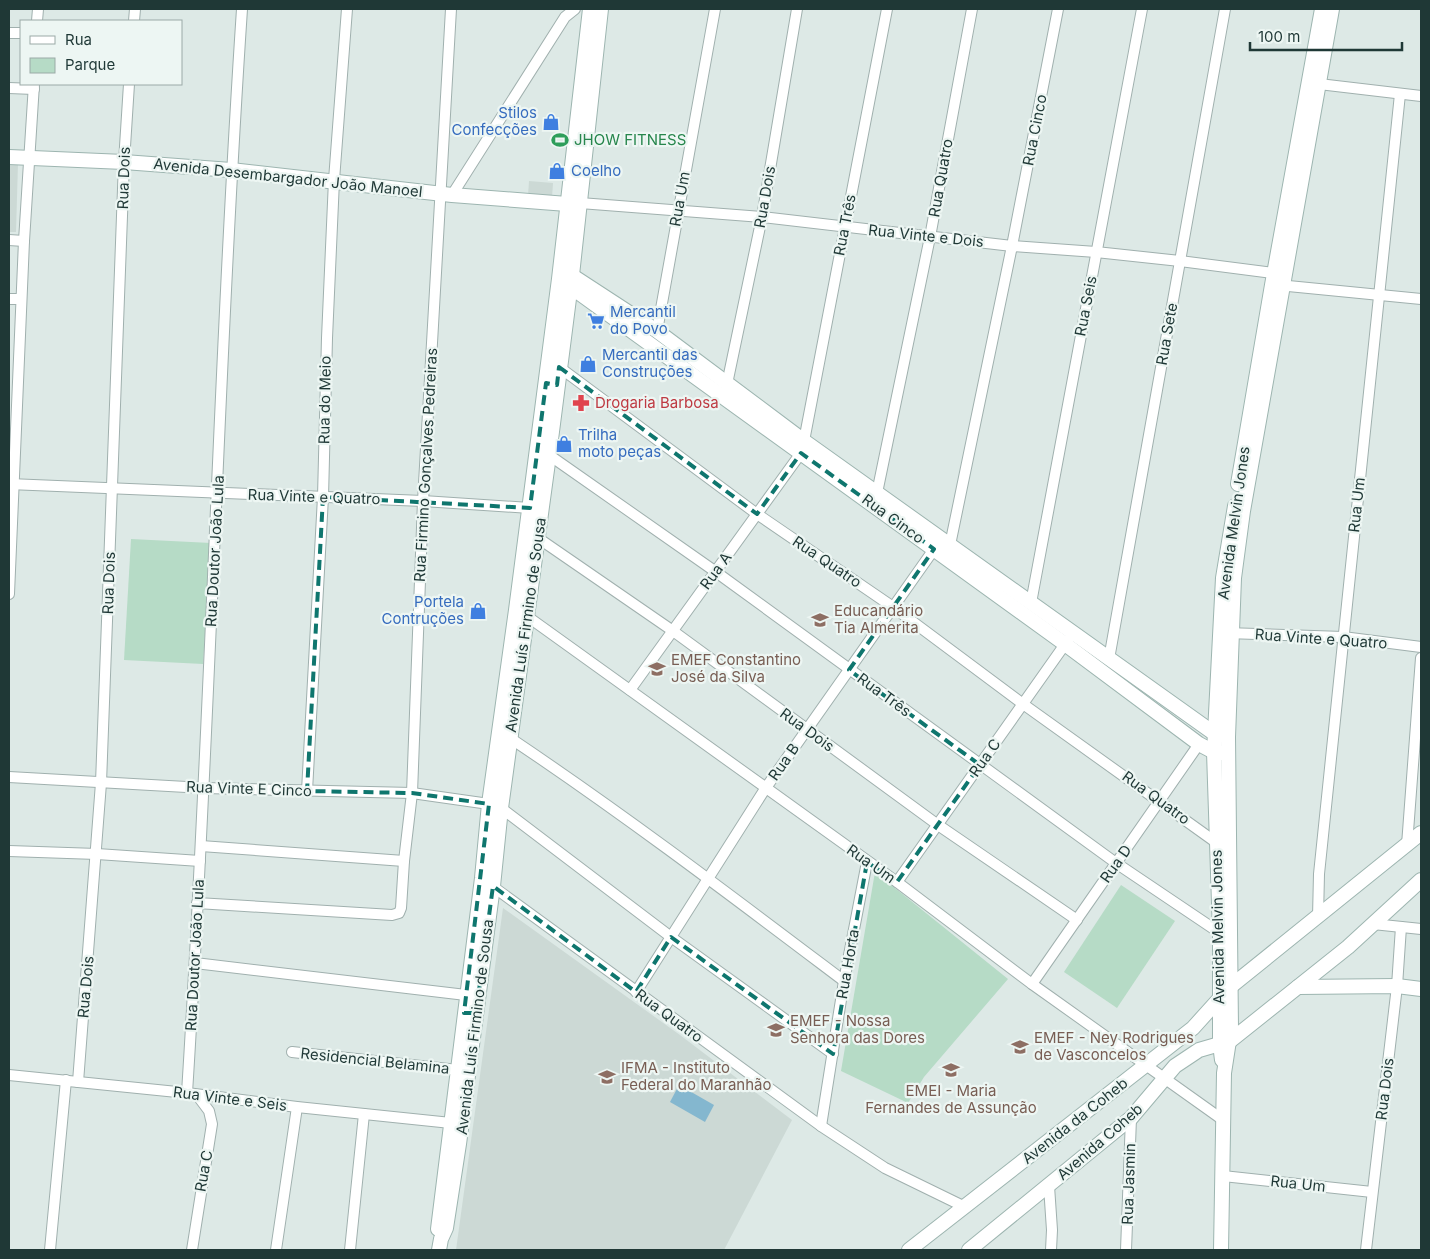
<svg xmlns="http://www.w3.org/2000/svg" width="1430" height="1259" font-family="Inter,sans-serif">
	<style>
		.built { fill: #ccd9d5 }
		.green { fill: #b6dbc6 }
		.water { fill: #84b7cf }
		.lines { fill: none; stroke-linecap: round; stroke-linejoin: round }
		.street-casing { stroke: #a0b0ae; stroke-width: 12 }
		.secondary-casing { stroke: #9db5b0; stroke-width: 16 }
		.street { stroke: #fff; stroke-width: 10 }
		.secondary { stroke: #fff; stroke-width: 14 }
		.marked { fill: none; stroke: #0f766e; stroke-width: 4; stroke-dasharray: 10 6; stroke-linejoin: round }
		.labels { text-anchor: middle; stroke-width: 4.5; stroke-linejoin: round; paint-order: stroke }
		.shop-label { font-size: 15px; fill: #366cbe; stroke: #edf6f3; text-anchor: start }
		.street-label { font-size: 15px; fill: #1f3836; stroke: #edf6f3 }
		.leisure-label { font-size: 15px; fill: #27864d; stroke: #edf6f3; text-anchor: start }
		.health-label { font-size: 15px; fill: #be3a42; stroke: #edf6f3; text-anchor: start }
		.education-label { font-size: 15px; fill: #785e54; stroke: #edf6f3; text-anchor: start }
	</style>
	<rect width="100%" height="100%" fill="#dde9e6"/>
	<!-- built -->
	<g class="built">
		<path d="M 9,163 L 18,163 L 16,232 L 9,232 Z"/>
		<path d="M 529,181 L 553,183 L 552,198 L 528,196 Z"/>
		<path d="M 503,908 L 680,1035 L 792,1120 L 724,1250 L 456,1250 Z"/>
	</g>
	<!-- green -->
	<g class="green">
		<path d="M 131,539 L 211,543 L 203,664 L 124,660 Z"/>
		<path d="M 875,872 L 1008,979 L 924,1077 L 908,1103 L 841,1071 Z"/>
		<path d="M 1121,885 L 1175,921 L 1117,1008 L 1064,972 Z"/>
	</g>
	<!-- water -->
	<path class="water" d="M 679,1085 L 714,1105 L 705,1122 L 670,1102 Z"/>
	<g class="lines">
		<!-- street casing -->
		<g class="street-casing">
			<g id="street">
				<path d="M 37,21 L 38,9"/>
				<path d="M 134,21 L 135,9"/>
				<path d="M 9,33 L 21,33"/>
				<path d="M 1319,84 L 1421,96"/>
				<path d="M 9,88 L 34,89"/>
				<path d="M 452,195 L 565,17 L 575,9"/>
				<path d="M 580,203 L 762,217 L 1012,246 L 1096,252 L 1180,261 L 1281,274"/>
				<path d="M 9,240 L 24,241"/>
				<path d="M 1278,285 L 1421,299"/>
				<path d="M 9,299 L 21,299"/>
				<path d="M 657,331 L 715,9"/>
				<path d="M 559,367 L 757,514 L 893,607 L 1023,704 L 1217,843"/>
				<path d="M 727,384 L 762,217 L 797,9"/>
				<path d="M 804,441 L 887,9"/>
				<path d="M 549,455 L 716,572 L 1116,863 L 1220,933"/>
				<path d="M 9,484 L 423,501 L 530,508"/>
				<path d="M 877,493 L 930,237 L 972,9"/>
				<path d="M 538,538 L 673,631 L 938,825 L 1077,920"/>
				<path d="M 950,545 L 1012,246 L 1058,9"/>
				<path d="M 9,594 L 24,241 L 34,84"/>
				<path d="M 1031,603 L 1142,9"/>
				<path d="M 524,614 L 897,882 L 1032,984 L 1223,1120"/>
				<path d="M 1226,633 L 1343,637 L 1421,647"/>
				<path d="M 1109,659 L 1225,9"/>
				<path d="M 630,690 L 801,453"/>
				<path d="M 510,738 C 625,815 734,898 844,981"/>
				<path d="M 9,777 L 204,788 L 412,793 L 489,804"/>
				<path d="M 307,791 L 323,497 L 327,338 L 334,180 L 347,9"/>
				<path d="M 501,808 L 671,937 L 833,1054"/>
				<path d="M 1407,845 L 1421,658"/>
				<path d="M 201,846 L 404,861"/>
				<path d="M 9,851 L 97,854 L 200,861"/>
				<path d="M 897,882 L 1068,640"/>
				<path d="M 488,883 L 821,1126 L 885,1168 L 965,1207"/>
				<path d="M 197,903 L 392,915 L 399,913 L 401,908 L 404,861 L 412,793 L 423,501 L 451,9"/>
				<path d="M 1318,917 L 1319,874 L 1400,94"/>
				<path d="M 1373,924 L 1421,929"/>
				<path d="M 195,963 L 466,995"/>
				<path d="M 1032,984 L 1199,744"/>
				<path d="M 636,992 L 765,789 L 937,545"/>
				<path d="M 292,1052 L 458,1070"/>
				<path d="M 9,1075 L 187,1093 L 297,1107 L 451,1123"/>
				<path d="M 78,1082 L 101,783 L 124,162 L 129,84"/>
				<path d="M 187,1093 C 210,732 218,370 242,9"/>
				<path d="M 821,1126 L 844,981 L 867,862"/>
				<path d="M 1223,1176 L 1372,1192"/>
				<path d="M 1049,1186 L 1052,1230 L 1051,1250"/>
				<path d="M 50,1250 L 66,1080"/>
				<path d="M 192,1250 L 212,1124 L 209,1111 L 197,1095"/>
				<path d="M 276,1250 L 297,1107"/>
				<path d="M 350,1250 L 364,1114"/>
				<path d="M 1126,1250 L 1131,1118"/>
				<path d="M 1366,1250 L 1397,986 L 1401,927"/>
			</g>
		</g>
		<!-- secondary casing -->
		<g class="secondary-casing">
			<g id="secondary">
				<path d="M 9,157 L 124,162 L 231,170 L 452,195 L 567,204 L 576,203"/>
				<path d="M 565,271 L 657,331 L 804,441 L 1215,734 L 1220,735"/>
				<path d="M 564,282 L 1065,644 L 1199,744 L 1214,752 L 1222,753"/>
				<path d="M 1238,484 L 1272,285 L 1322,9"/>
				<path d="M 1298,987 L 1397,986 L 1421,989"/>
				<path d="M 1222,1060 L 1220,1044 L 1220,933 L 1214,752 L 1223,578 L 1235,506"/>
				<path d="M 438,1229 L 482,878 L 489,804 L 516,610 L 559,279 L 590,9"/>
				<path d="M 439,1250 L 441,1239 L 446,1228 L 459,1144 L 493,886 L 501,808 L 549,455 L 572,275 L 601,9"/>
				<path d="M 909,1250 L 1193,1028 L 1230,987 L 1421,833"/>
				<path d="M 969,1250 L 1131,1118 L 1175,1066 L 1199,1050 L 1230,1041 L 1348,947 L 1421,880"/>
				<path d="M 1221,1250 L 1224,1073 L 1231,1028 L 1228,737 L 1234,578 L 1243,511 L 1332,9"/>
			</g>
		</g>
		<!-- street -->
		<use href="#street" class="street"/>
		<!-- secondary -->
		<use href="#secondary" class="secondary"/>
	</g>
	<!-- marked area -->
	<path class="marked" d="M 559,367 L 757,514 L 801,453 L 934,549 L 849,670 L 980,765 L 897,882 L 867,862 L 833,1054 L 671,937 L 636,992 L 493,886 L 476,1013 L 464,1013 L 489,804 L 412,793 L 307,791 L 323,497 L 530,508 L 546,383 L 557,385 Z"/>
	<!-- icons -->
	<defs>
		<g id="shop-bare" transform="scale(1.35)"><path d="M-5-2.5h2.3a2.7 3.5 0 0 1 5.4 0H5L5.5 6h-11ZM-1.5-2.5h3a1.5 2.3 0 0 0-3 0Z" fill="#3f7fe0" stroke="#edf6f3" stroke-width="2.5" paint-order="stroke"/></g>
		<g id="stadium-bare" transform="scale(1.35)"><path d="M0-5a6.5 5 0 1 0 0 10a6.5 5 0 1 0 0-10ZM-3.5-1.8h7v3.6h-7Z" fill="#2e9e5b" stroke="#edf6f3" stroke-width="2.5" paint-order="stroke"/></g>
		<g id="supermarket-bare" transform="scale(1.35)"><path d="M-6-5.5h2.5l.6 2H6L4.5 2H-2.5L-4.4-4H-6ZM-1.5 3.2a1.3 1.3 0 1 0 .1 0ZM3 3.2a1.3 1.3 0 1 0 .1 0Z" fill="#3f7fe0" stroke="#edf6f3" stroke-width="2.5" paint-order="stroke"/></g>
		<g id="pharmacy-bare" transform="scale(1.35)"><path d="M-2-6h4v4h4v4h-4v4h-4v-4h-4v-4h4Z" fill="#e0444e" stroke="#edf6f3" stroke-width="2.5" paint-order="stroke"/></g>
		<g id="school-bare" transform="scale(1.35)"><path d="M0-5L7-2L0 1L-7-2ZM-4 1L0 2.5L4 1V4Q0 6-4 4Z" fill="#8d6e63" stroke="#edf6f3" stroke-width="2.5" paint-order="stroke"/></g>
		<g id="university-bare" transform="scale(1.35)"><path d="M0-5L7-2L0 1L-7-2ZM-4 1L0 2.5L4 1V4Q0 6-4 4Z" fill="#8d6e63" stroke="#edf6f3" stroke-width="2.5" paint-order="stroke"/></g>
	</defs>
	<g fill-rule="evenodd">
		<use href="#shop-bare" x="551" y="122"/>
		<use href="#stadium-bare" x="560" y="140"/>
		<use href="#shop-bare" x="557" y="171"/>
		<use href="#supermarket-bare" x="596" y="321"/>
		<use href="#shop-bare" x="588" y="364"/>
		<use href="#pharmacy-bare" x="581" y="403"/>
		<use href="#shop-bare" x="564" y="444"/>
		<use href="#shop-bare" x="478" y="611"/>
		<use href="#school-bare" x="820" y="620"/>
		<use href="#school-bare" x="657" y="669"/>
		<use href="#school-bare" x="776" y="1030"/>
		<use href="#school-bare" x="1020" y="1047"/>
		<use href="#school-bare" x="951" y="1070"/>
		<use href="#university-bare" x="607" y="1077"/>
	</g>
	<g class="labels">
		<!-- shop labels -->
		<g class="shop-label">
			<text x="537" y="118" text-anchor="end">Stilos<tspan x="537" dy="17">Confecções</tspan></text>
			<text x="571" y="176">Coelho</text>
			<text x="610" y="317">Mercantil<tspan x="610" dy="17">do Povo</tspan></text>
			<text x="602" y="360">Mercantil das<tspan x="602" dy="17">Construções</tspan></text>
			<text x="578" y="440">Trilha<tspan x="578" dy="17">moto peças</tspan></text>
			<text x="464" y="607" text-anchor="end">Portela<tspan x="464" dy="17">Contruções</tspan></text>
		</g>
		<!-- street labels -->
		<g class="street-label">
			<text transform="translate(1035 130) rotate(-79)" y="5">Rua Cinco</text>
			<text transform="translate(124 178) rotate(-88)" y="5">Rua Dois</text>
			<text transform="translate(288 178) rotate(6)" y="5">Avenida Desembargador João Manoel</text>
			<text transform="translate(941 178) rotate(-80)" y="5">Rua Quatro</text>
			<text transform="translate(765 197) rotate(-80)" y="5">Rua Dois</text>
			<text transform="translate(680 199) rotate(-80)" y="5">Rua Um</text>
			<text transform="translate(845 225) rotate(-79)" y="5">Rua Três</text>
			<text transform="translate(926 236) rotate(6)" y="5">Rua Vinte e Dois</text>
			<text transform="translate(1086 306) rotate(-79)" y="5">Rua Seis</text>
			<text transform="translate(1167 334) rotate(-80)" y="5">Rua Sete</text>
			<text transform="translate(325 400) rotate(-89)" y="5">Rua do Meio</text>
			<text transform="translate(426 465) rotate(-87)" y="5">Rua Firmino Gonçalves Pedreiras</text>
			<text transform="translate(314 497) rotate(2)" y="5">Rua Vinte e Quatro</text>
			<text transform="translate(1357 505) rotate(-84)" y="5">Rua Um</text>
			<text transform="translate(893 519) rotate(36)" y="5">Rua Cinco</text>
			<text transform="translate(1234 523) rotate(-82)" y="5">Avenida Melvin Jones</text>
			<text transform="translate(215 551) rotate(-87)" y="5">Rua Doutor João Lula</text>
			<text transform="translate(827 562) rotate(34)" y="5">Rua Quatro</text>
			<text transform="translate(716 571) rotate(-54)" y="5">Rua A</text>
			<text transform="translate(109 583) rotate(-88)" y="5">Rua Dois</text>
			<text transform="translate(526 625) rotate(-82)" y="5">Avenida Luís Firmino de Sousa</text>
			<text transform="translate(1321 639) rotate(4)" y="5">Rua Vinte e Quatro</text>
			<text transform="translate(884 695) rotate(36)" y="5">Rua Três</text>
			<text transform="translate(807 730) rotate(36)" y="5">Rua Dois</text>
			<text transform="translate(985 758) rotate(-55)" y="5">Rua C</text>
			<text transform="translate(784 762) rotate(-55)" y="5">Rua B</text>
			<text transform="translate(249 789) rotate(2)" y="5">Rua Vinte E Cinco</text>
			<text transform="translate(1156 798) rotate(36)" y="5">Rua Quatro</text>
			<text transform="translate(871 864) rotate(35)" y="5">Rua Um</text>
			<text transform="translate(1116 864) rotate(-55)" y="5">Rua D</text>
			<text transform="translate(1218 927) rotate(-91)" y="5">Avenida Melvin Jones</text>
			<text transform="translate(195 955) rotate(-87)" y="5">Rua Doutor João Lula</text>
			<text transform="translate(848 964) rotate(-80)" y="5">Rua Horta</text>
			<text transform="translate(86 987) rotate(-85)" y="5">Rua Dois</text>
			<text transform="translate(669 1016) rotate(36)" y="5">Rua Quatro</text>
			<text transform="translate(475 1027) rotate(-83)" y="5">Avenida Luís Firmino de Sousa</text>
			<text transform="translate(375 1061) rotate(6)" y="5">Residencial Belamina</text>
			<text transform="translate(1385 1089) rotate(-83)" y="5">Rua Dois</text>
			<text transform="translate(230 1099) rotate(7)" y="5">Rua Vinte e Seis</text>
			<text transform="translate(1075 1121) rotate(-38)" y="5">Avenida da Coheb</text>
			<text transform="translate(1100 1142) rotate(-41)" y="5">Avenida Coheb</text>
			<text transform="translate(204 1171) rotate(-80)" y="5">Rua C</text>
			<text transform="translate(1129 1184) rotate(-88)" y="5">Rua Jasmin</text>
			<text transform="translate(1298 1184) rotate(6)" y="5">Rua Um</text>
		</g>
		<!-- leisure labels -->
		<g class="leisure-label">
			<text x="574" y="145">JHOW FITNESS</text>
		</g>
		<!-- health labels -->
		<g class="health-label">
			<text x="595" y="408">Drogaria Barbosa</text>
		</g>
		<!-- education labels -->
		<g class="education-label">
			<text x="834" y="616">Educandário<tspan x="834" dy="17">Tia Almerita</tspan></text>
			<text x="671" y="665">EMEF Constantino<tspan x="671" dy="17">José da Silva</tspan></text>
			<text x="790" y="1026">EMEF - Nossa<tspan x="790" dy="17">Senhora das Dores</tspan></text>
			<text x="1034" y="1043">EMEF - Ney Rodrigues<tspan x="1034" dy="17">de Vasconcelos</tspan></text>
			<text x="621" y="1073">IFMA - Instituto<tspan x="621" dy="17">Federal do Maranhão</tspan></text>
			<text x="951" y="1096" text-anchor="middle">EMEI - Maria<tspan x="951" dy="17">Fernandes de Assunção</tspan></text>
		</g>
	</g>
	<!-- border -->
	<rect width="1430" height="1259" fill="none" stroke="#1f3836" stroke-width="20"/>
	<!-- legend -->
	<rect x="20" y="20" width="162" height="65" fill="#edf6f3" stroke="#9baaa7"/>
	<rect x="30" y="36" width="25" height="8" fill="#ffffff" stroke="#9baaa7"/>
	<text x="65" y="45" font-size="15" fill="#1f3836">Rua</text>
	<rect x="30" y="58" width="25" height="15" fill="#b6dbc6" stroke="#9baaa7"/>
	<text x="65" y="70" font-size="15" fill="#1f3836">Parque</text>
	<!-- scale -->
	<path d="M1250 42v8h152v-8" fill="none" stroke="#1f3836" stroke-width="2.5"/>
	<text x="1258" y="42" font-size="15" fill="#1f3836" stroke="#edf6f3" stroke-width="4" paint-order="stroke">100 m</text>
</svg>
